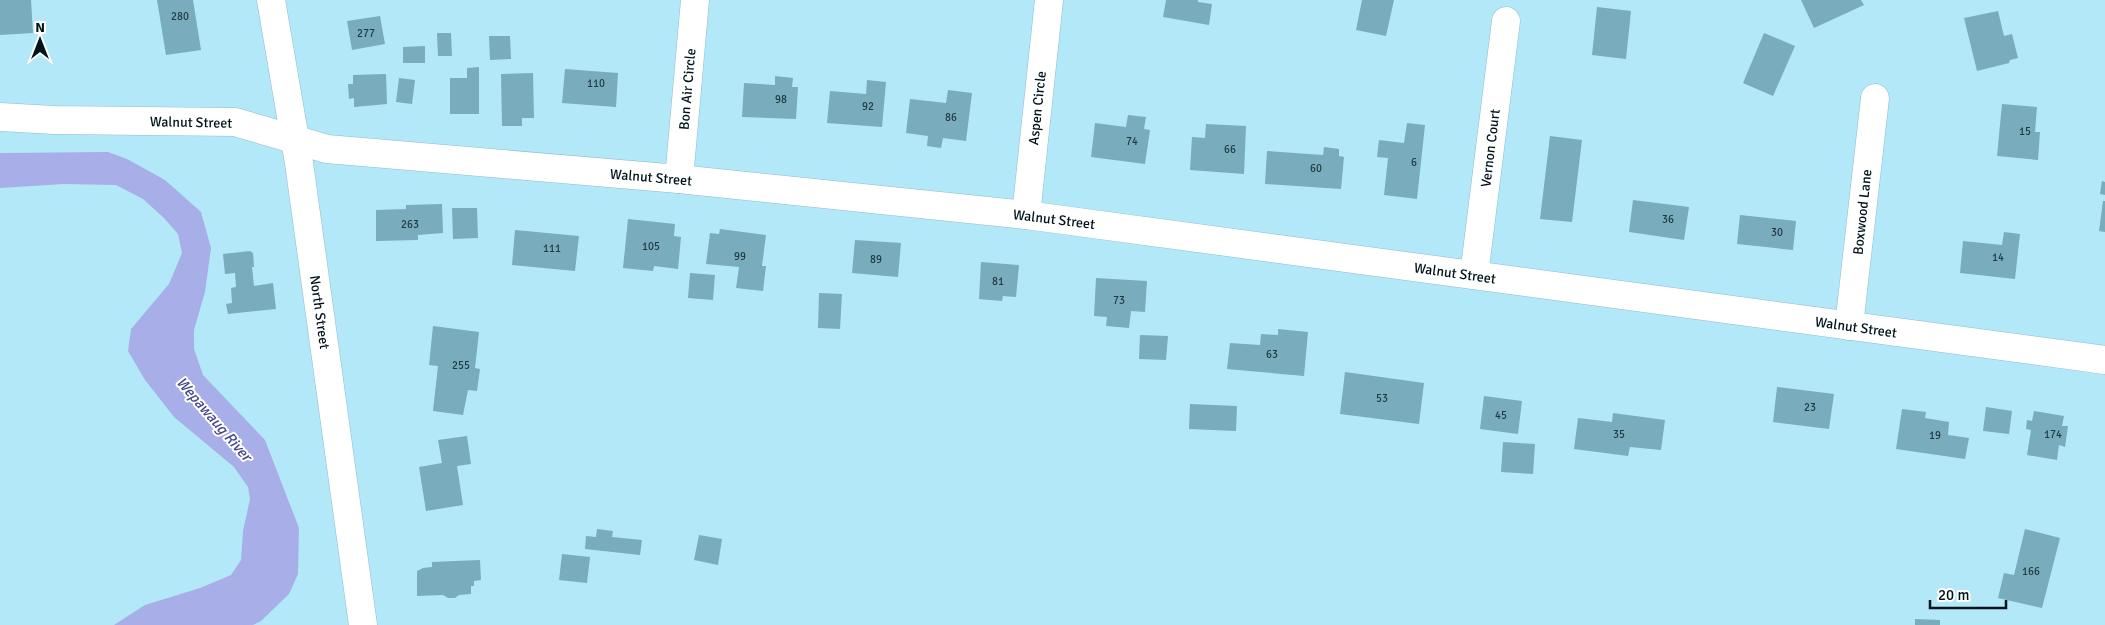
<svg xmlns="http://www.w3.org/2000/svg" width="2105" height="625" font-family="Signika,sans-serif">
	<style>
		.water { fill: #a8aee8 }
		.building { fill: #79acbd }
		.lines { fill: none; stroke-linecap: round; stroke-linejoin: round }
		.minor-casing { stroke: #8abecf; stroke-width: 29 }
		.major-casing { stroke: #8abecf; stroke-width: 29 }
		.minor { stroke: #fff; stroke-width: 28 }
		.major { stroke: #fff; stroke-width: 28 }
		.labels { text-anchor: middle; stroke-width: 4; stroke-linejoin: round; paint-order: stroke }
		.number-label { font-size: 11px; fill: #1f3a43 }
		.street-label { font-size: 14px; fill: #01141a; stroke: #fff }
		.water-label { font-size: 15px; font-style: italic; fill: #44468b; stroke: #fff }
	</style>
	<rect width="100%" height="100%" fill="#b3e8f9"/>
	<!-- water -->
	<path class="water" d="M 108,152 L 127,159 L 165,180 L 201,212 L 211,248 L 205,292 L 194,330 L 194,349 L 203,375 L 265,440 L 299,528 L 298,574 L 289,594 L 261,621 L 253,625 L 114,625 L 145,605 L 200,588 L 231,575 L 241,560 L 243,531 L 250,499 L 248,487 L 234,467 L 174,417 L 145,380 L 128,351 L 131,329 L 169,284 L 182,253 L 178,234 L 164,218 L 143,199 L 116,185 L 64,184 L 0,188 L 0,153 Z"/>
	<!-- building -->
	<g class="building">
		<path d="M 0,0 L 31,0 L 33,33 L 0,35 Z"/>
		<path d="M 157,0 L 193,0 L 201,50 L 166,55 Z"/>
		<path d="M 1166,0 L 1198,0 L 1198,2 L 1212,4 L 1209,25 L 1163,17 Z"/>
		<path d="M 1362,0 L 1394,0 L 1386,36 L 1356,30 Z"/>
		<path d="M 1801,0 L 1861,0 L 1864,5 L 1814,28 Z"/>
		<path d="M 1597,7 L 1631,11 L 1626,59 L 1592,55 Z"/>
		<path d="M 1998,11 L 2004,36 L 2012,34 L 2018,58 L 2010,60 L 2009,63 L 1977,71 L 1964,18 Z"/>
		<path d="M 380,16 L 385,44 L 352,50 L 347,21 Z"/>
		<path d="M 437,33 L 451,33 L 452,56 L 438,56 Z"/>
		<path d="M 1764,33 L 1795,46 L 1773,96 L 1743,83 Z"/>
		<path d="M 489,36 L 510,36 L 511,59 L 490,60 Z"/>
		<path d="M 425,46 L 425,63 L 403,63 L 403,47 Z"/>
		<path d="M 479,67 L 479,114 L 450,114 L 450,78 L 467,78 L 467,68 Z"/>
		<path d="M 565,69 L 618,73 L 616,107 L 562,103 Z"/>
		<path d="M 533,73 L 534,118 L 522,118 L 522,126 L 502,126 L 501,74 Z"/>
		<path d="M 386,74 L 387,104 L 354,107 L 354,98 L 349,99 L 348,84 L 353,84 L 353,75 Z"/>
		<path d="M 775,76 L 793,78 L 792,87 L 798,87 L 796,119 L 742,117 L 744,83 L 775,85 Z"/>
		<path d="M 399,78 L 415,80 L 412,104 L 396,102 Z"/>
		<path d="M 867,80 L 886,82 L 882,127 L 827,123 L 830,91 L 866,94 Z"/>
		<path d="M 948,90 L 972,93 L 966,141 L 943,138 L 941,148 L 927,146 L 928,136 L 906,133 L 910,99 L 946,103 Z"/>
		<path d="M 2002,104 L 2037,107 L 2035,132 L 2040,132 L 2038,160 L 1997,156 Z"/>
		<path d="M 1128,115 L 1146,117 L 1144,129 L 1150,130 L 1145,164 L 1091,157 L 1095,123 L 1126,127 Z"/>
		<path d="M 1407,123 L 1425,125 L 1417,199 L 1384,195 L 1388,158 L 1377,157 L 1379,140 L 1404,143 Z"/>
		<path d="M 1206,124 L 1246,126 L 1244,174 L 1190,170 L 1192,137 L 1205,138 Z"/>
		<path d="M 1550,136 L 1582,140 L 1572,222 L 1540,219 Z"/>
		<path d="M 1324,147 L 1339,149 L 1339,156 L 1344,157 L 1341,189 L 1265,184 L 1267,151 L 1323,155 Z"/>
		<path d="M 2102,181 L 2105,182 L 2105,195 L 2100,194 Z"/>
		<path d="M 1633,200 L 1689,207 L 1684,240 L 1629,232 Z"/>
		<path d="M 2103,201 L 2105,201 L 2105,232 L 2099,231 Z"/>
		<path d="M 442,204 L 443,233 L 418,235 L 418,240 L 376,241 L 376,210 L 406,209 L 406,205 Z"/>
		<path d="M 452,208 L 477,208 L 478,238 L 453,239 Z"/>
		<path d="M 1740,215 L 1796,221 L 1793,250 L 1737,244 Z"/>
		<path d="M 628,219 L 675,224 L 674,236 L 681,237 L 678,269 L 654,266 L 653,271 L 623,268 Z"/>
		<path d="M 720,229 L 766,235 L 762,266 L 766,266 L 763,291 L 736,288 L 739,267 L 706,264 L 710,233 L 719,234 Z"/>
		<path d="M 515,230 L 579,236 L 575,271 L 512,265 Z"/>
		<path d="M 2004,232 L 2020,234 L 2015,279 L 1960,273 L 1963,241 L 2002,245 Z"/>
		<path d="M 855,240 L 901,243 L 898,277 L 852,273 Z"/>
		<path d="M 250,251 L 253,253 L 254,267 L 252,267 L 254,286 L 273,283 L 276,309 L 228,314 L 226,304 L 232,303 L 231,288 L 236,287 L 235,273 L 225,274 L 223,254 Z"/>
		<path d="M 981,262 L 1019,265 L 1016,297 L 1003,296 L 1002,301 L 979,299 Z"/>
		<path d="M 690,273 L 715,275 L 713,300 L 688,298 Z"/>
		<path d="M 1096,278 L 1147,281 L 1145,312 L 1131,311 L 1129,328 L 1106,326 L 1107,317 L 1094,316 Z"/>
		<path d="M 819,293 L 842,294 L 840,329 L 818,328 Z"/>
		<path d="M 433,326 L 479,332 L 475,368 L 480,369 L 477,391 L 468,390 L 463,415 L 433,411 L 438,366 L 429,365 Z"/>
		<path d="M 1278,329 L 1308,332 L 1304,376 L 1227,369 L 1230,343 L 1260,345 L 1261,334 L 1278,335 Z"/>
		<path d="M 1140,335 L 1168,336 L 1166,360 L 1139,359 Z"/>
		<path d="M 1345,372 L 1424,383 L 1419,424 L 1340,414 Z"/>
		<path d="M 1777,387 L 1834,394 L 1829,429 L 1773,422 Z"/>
		<path d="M 1484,396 L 1522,401 L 1518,434 L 1480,429 Z"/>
		<path d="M 1190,404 L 1237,406 L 1236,431 L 1189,429 Z"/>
		<path d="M 1986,407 L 2012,411 L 2009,434 L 1983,431 Z"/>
		<path d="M 1902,409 L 1926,412 L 1925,418 L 1949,422 L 1948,435 L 1969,438 L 1965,459 L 1896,449 Z"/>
		<path d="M 2034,411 L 2064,416 L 2062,426 L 2068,426 L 2065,447 L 2059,445 L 2057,460 L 2027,455 L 2031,430 L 2026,429 L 2027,420 L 2032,421 Z"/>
		<path d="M 1613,413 L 1665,420 L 1661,450 L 1630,447 L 1628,456 L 1574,449 L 1578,418 L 1612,422 Z"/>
		<path d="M 467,436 L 471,464 L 457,466 L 463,505 L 426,511 L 419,467 L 442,463 L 438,440 Z"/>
		<path d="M 1503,442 L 1535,444 L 1533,474 L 1501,472 Z"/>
		<path d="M 597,529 L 613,531 L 612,537 L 642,540 L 640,555 L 585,549 L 586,536 L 596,537 Z"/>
		<path d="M 2025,529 L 2060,538 L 2042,608 L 1998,598 L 2004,573 L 2014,575 Z"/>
		<path d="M 699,535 L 722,539 L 718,565 L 694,560 Z"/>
		<path d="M 562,554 L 590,557 L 587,583 L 559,580 Z"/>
		<path d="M 480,560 L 481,580 L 474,581 L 474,586 L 471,586 L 471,594 L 459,595 L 455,598 L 448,598 L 443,595 L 417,596 L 417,571 L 423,568 L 432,567 L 432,562 Z"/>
		<path d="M 1915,619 L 1940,620 L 1940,625 L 1915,625 Z"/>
	</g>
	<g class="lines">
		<!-- minor casing -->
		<g class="minor-casing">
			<g id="minor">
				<path d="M 0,117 L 54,120 L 235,122 L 327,149 L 679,179 L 1026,215 L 2105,360"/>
				<path d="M 679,179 L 695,0"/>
				<path d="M 1026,215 L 1049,0"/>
				<path d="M 1474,275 L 1506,21"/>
				<path d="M 1849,326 L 1875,98"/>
			</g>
		</g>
		<!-- major casing -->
		<g class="major-casing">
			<path id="major" d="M 271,0 L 299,163 L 363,625"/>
		</g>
		<!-- minor -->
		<use href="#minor" class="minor"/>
		<!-- major -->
		<use href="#major" class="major"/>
	</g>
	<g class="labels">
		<!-- number labels -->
		<g class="number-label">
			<text x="180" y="20">280</text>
			<text x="366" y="37">277</text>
			<text x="596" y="87">110</text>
			<text x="781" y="103">98</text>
			<text x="868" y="110">92</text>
			<text x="951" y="121">86</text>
			<text x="2025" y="135">15</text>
			<text x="1132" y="145">74</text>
			<text x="1230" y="153">66</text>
			<text x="1414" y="166">6</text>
			<text x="1316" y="172">60</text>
			<text x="1668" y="223">36</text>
			<text x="410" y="228">263</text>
			<text x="1777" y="236">30</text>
			<text x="651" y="250">105</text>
			<text x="552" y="252">111</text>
			<text x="740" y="260">99</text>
			<text x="1998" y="261">14</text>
			<text x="876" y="263">89</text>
			<text x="998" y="285">81</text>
			<text x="1119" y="304">73</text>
			<text x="1272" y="358">63</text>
			<text x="461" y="369">255</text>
			<text x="1382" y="402">53</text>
			<text x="1810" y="411">23</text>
			<text x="1501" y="419">45</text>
			<text x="1619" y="438">35</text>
			<text x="2053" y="438">174</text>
			<text x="1935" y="439">19</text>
			<text x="2031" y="575">166</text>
		</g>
		<!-- street labels -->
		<g class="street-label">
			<text transform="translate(687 89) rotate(-85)" y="5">Bon Air Circle</text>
			<text transform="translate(1037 108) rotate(-84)" y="5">Aspen Circle</text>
			<text transform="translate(191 122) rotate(1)" y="5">Walnut Street</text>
			<text transform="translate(1490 148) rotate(-83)" y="5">Vernon Court</text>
			<text transform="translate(651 177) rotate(5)" y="5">Walnut Street</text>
			<text transform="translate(1862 212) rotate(-84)" y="5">Boxwood Lane</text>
			<text transform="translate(1054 219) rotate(7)" y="5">Walnut Street</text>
			<text transform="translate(1455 273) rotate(8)" y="5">Walnut Street</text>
			<text transform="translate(320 312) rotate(82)" y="5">North Street</text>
			<text transform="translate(1856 327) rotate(8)" y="5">Walnut Street</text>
		</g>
		<!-- water labels -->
		<g class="water-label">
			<text transform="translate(214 419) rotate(49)" y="5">Wepawaug River</text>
		</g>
	</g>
	<!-- north arrow -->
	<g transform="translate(40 40)" stroke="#ffffff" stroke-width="4" paint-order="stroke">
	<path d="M0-4L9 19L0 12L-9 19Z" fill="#01141a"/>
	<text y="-8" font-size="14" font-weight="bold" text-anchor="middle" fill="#01141a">N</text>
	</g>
	<!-- scale -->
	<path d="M1930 600v8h76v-8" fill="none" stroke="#01141a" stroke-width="2.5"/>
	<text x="1938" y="600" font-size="15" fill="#01141a" stroke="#ffffff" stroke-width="4" paint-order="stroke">20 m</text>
</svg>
